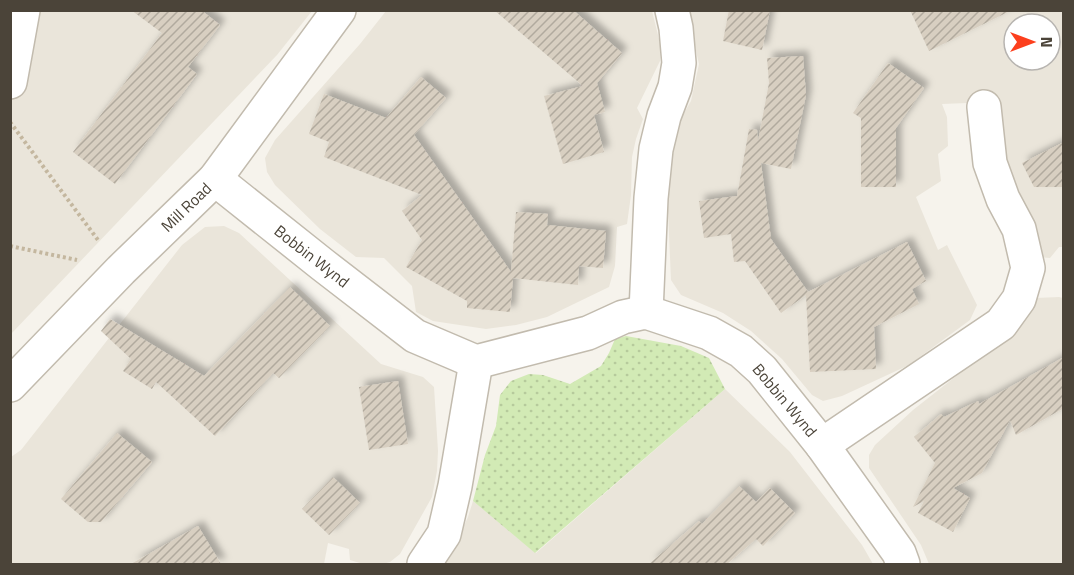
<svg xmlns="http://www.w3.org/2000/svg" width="1074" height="575" font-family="'Titillium Web',sans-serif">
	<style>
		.residential { fill: #eae5da; fill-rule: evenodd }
		.grass { fill: url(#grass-dots) }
		.building { fill: url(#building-hatch); filter: url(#shadow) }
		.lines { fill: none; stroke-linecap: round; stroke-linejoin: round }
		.minor-casing { stroke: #c2bbae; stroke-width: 36 }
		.path { stroke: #c4b79f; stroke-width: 4; stroke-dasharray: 3 3; stroke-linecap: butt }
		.minor { stroke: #fff; stroke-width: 33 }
		.labels { text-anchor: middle; stroke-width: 5; stroke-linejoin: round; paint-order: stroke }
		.street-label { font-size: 16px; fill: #4b4439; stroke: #fff }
	</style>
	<defs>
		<pattern id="grass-dots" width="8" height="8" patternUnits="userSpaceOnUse" patternTransform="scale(1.5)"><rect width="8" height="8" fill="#d2eab5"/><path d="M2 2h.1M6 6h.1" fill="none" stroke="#b6ca9c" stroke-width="1.8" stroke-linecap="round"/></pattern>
		<pattern id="building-hatch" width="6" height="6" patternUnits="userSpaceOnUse" patternTransform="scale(1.5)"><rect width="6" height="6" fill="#d8cfc1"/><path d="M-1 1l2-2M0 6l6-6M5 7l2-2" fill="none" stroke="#b1aa9e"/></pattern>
		<filter id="shadow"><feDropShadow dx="5.5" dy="-5.5" stdDeviation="3" flood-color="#0004"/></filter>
	</defs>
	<rect width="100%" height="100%" fill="#f6f3ec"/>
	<!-- residential -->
	<g class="residential">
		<path d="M 11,11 L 312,11 L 277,55 L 11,334 Z"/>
		<path d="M 386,11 L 652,11 L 661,47 L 660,61 L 637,108 L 643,119 L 636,139 L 632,157 L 631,195 L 627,224 L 617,227 L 615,266 L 609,287 L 547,317 L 516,325 L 486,329 L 433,321 L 416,312 L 412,286 L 384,258 L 356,257 L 320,229 L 275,185 L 267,172 L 265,158 L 275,140 L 360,44 Z"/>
		<path d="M 687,11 L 1063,11 L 1063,247 L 1059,247 L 1050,258 L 1038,257 L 1024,248 L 993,102 L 942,104 L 947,117 L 948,146 L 938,154 L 941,181 L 916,197 L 938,250 L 947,245 L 977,305 L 970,320 L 909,365 L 842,396 L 823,401 L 812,395 L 782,359 L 751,331 L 723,313 L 681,295 L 671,280 L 668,211 L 670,154 L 673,132 L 691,101 L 699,64 ZM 1014,24 L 1050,24 L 1050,60 L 1014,60 Z"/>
		<path d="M 224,226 L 239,233 L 381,364 L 423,377 L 434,387 L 438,451 L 437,471 L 432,497 L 400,554 L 390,562 L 383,564 L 363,564 L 350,560 L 349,549 L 328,543 L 324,564 L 11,564 L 11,457 L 21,450 L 182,245 L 205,227 Z"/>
		<path d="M 1059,297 L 1063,298 L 1063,564 L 929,564 L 921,545 L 869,468 L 869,455 L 875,445 L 913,410 L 969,366 L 1036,298 Z"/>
		<path d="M 725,389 L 790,452 L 862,545 L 873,564 L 440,564 L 456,543 L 468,517 L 473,501 L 536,553 Z"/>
	</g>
	<!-- grass -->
	<path class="grass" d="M 626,336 L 681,346 L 709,358 L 725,389 L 535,553 L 473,501 L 485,455 L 496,426 L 500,395 L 511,381 L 529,374 L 543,375 L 570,384 L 601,366 L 609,353 L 615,339 Z"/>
	<!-- building -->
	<g class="building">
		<path d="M 131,10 L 201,10 L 220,25 L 188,67 L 197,74 L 115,184 L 73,152 L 162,33 Z"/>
		<path d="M 494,10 L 573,10 L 622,53 L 597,83 L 605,112 L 594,115 L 604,152 L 563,164 L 544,96 L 583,86 Z"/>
		<path d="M 729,10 L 770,10 L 762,50 L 723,41 Z"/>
		<path d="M 910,10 L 1012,10 L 929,51 Z"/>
		<path d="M 803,56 L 806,95 L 791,169 L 761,163 L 771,239 L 808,292 L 907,242 L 926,281 L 912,289 L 919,304 L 874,327 L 876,369 L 810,372 L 806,295 L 781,313 L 745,261 L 734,262 L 731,234 L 704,238 L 699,201 L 737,196 L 749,129 L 757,130 L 758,141 L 769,83 L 767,58 Z"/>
		<path d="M 888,63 L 924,88 L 896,128 L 896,187 L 861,187 L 861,118 L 853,113 Z"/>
		<path d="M 421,77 L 446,98 L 414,135 L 511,272 L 516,212 L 548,214 L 547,225 L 606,231 L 603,268 L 579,266 L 578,285 L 513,278 L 510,312 L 467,308 L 467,301 L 406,267 L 422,240 L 402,211 L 422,195 L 324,157 L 329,142 L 309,134 L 324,94 L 386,118 Z"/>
		<path d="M 1064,142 L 1064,187 L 1034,187 L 1022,163 Z"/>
		<path d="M 290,287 L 330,326 L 279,378 L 273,373 L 215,436 L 156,382 L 152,389 L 123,371 L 131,359 L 101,331 L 110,319 L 204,376 Z"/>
		<path d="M 1064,357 L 1064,408 L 1016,435 L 1010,420 L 982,473 L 953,488 L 970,498 L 953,532 L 918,513 L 924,501 L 913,507 L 935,463 L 914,437 L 941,414 L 944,417 L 978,401 L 979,404 Z"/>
		<path d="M 398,381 L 408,444 L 369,450 L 359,387 Z"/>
		<path d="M 117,433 L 152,462 L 101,522 L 88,522 L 61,499 Z"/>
		<path d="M 333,477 L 360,503 L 329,535 L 302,509 Z"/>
		<path d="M 739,486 L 756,502 L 770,488 L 795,513 L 763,546 L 756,539 L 727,564 L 649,564 L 699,521 L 702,524 Z"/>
		<path d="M 198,526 L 221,564 L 131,564 Z"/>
	</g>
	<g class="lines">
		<!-- minor casing -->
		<g class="minor-casing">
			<g id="minor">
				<path d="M 10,82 L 23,10"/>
				<path d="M 215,179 L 323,265 L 415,336 L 476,362 L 588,333 L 623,317 L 646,312 L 709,333 L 741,351 L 762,370 L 822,445 L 899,553 L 903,564"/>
				<path d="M 646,312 L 651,198 L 656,149 L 664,116 L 675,87 L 679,63 L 676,28 L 672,10"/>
				<path d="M 10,385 L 121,270 L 215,179 L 339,10"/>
				<path d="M 822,445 L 1001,324 L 1019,299 L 1028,268 L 1019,229 L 1003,199 L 990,163 L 984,107"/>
				<path d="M 424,564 L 444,534 L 455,486 L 476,362"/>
			</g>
		</g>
		<!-- path -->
		<g class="path">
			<path d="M 10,122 L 98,240"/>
			<path d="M 10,246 L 77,260"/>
		</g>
		<!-- minor -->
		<use href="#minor" class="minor"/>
	</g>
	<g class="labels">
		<!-- street labels -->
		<g class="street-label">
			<text transform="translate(186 207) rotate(-44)" y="6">Mill Road</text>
			<text transform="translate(312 256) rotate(38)" y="6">Bobbin Wynd</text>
			<text transform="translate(785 400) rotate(50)" y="6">Bobbin Wynd</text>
		</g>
	</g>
	<!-- border -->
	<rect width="1074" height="575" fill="none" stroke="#4b4439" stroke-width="24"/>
	<!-- north arrow -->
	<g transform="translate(1032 42) rotate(90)"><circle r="28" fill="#ffffff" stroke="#b7b4b0" stroke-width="1.5"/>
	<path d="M0-4.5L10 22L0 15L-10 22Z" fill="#fc3f1d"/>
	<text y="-9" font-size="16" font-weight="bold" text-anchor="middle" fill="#4b4439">N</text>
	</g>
</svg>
